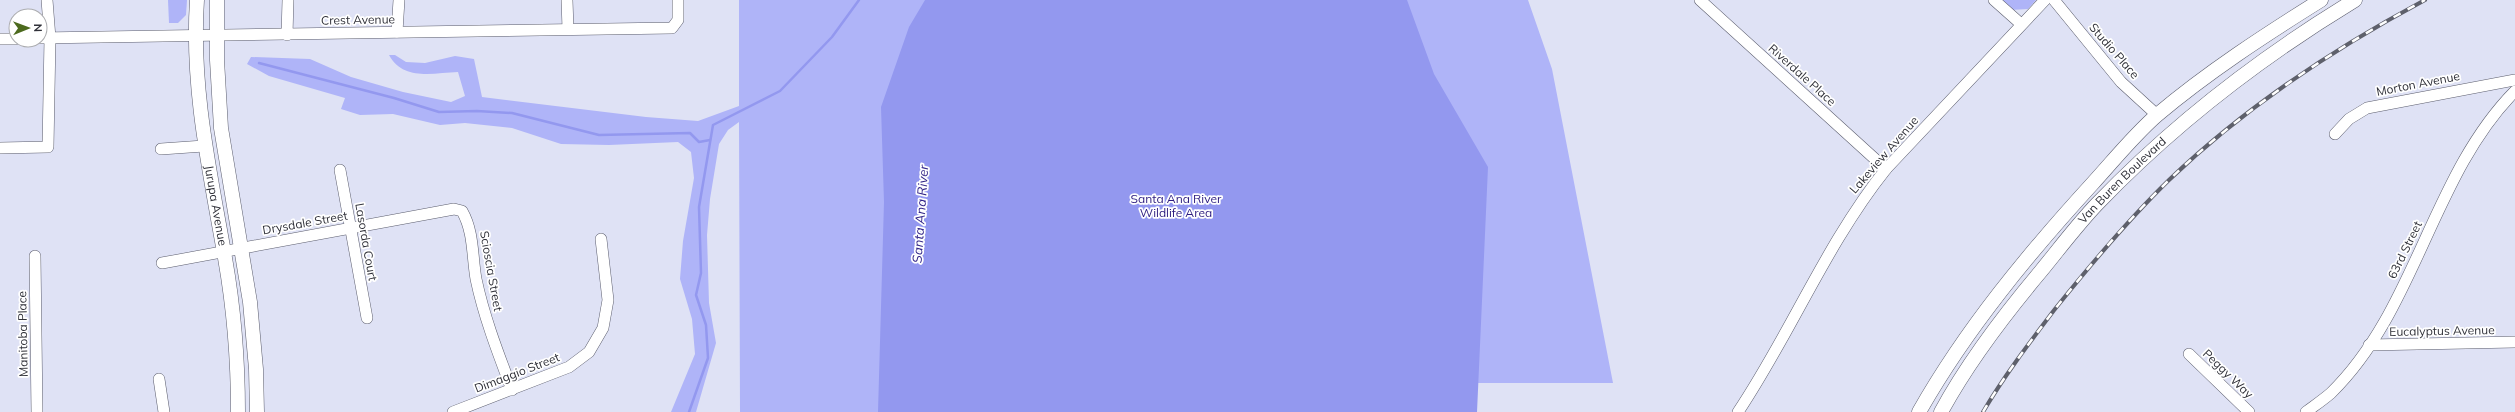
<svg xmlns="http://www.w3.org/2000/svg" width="2515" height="412" font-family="Mulish,sans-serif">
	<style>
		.green { fill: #afb4f8 }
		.water { fill: #9398ef }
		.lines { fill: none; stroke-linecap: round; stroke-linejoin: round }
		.stream { stroke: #9398ef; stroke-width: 2.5 }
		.minor-casing { stroke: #5b5d6d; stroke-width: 12 }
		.major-casing { stroke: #5b5d6d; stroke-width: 15 }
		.minor { stroke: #fff; stroke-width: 11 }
		.major { stroke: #fff; stroke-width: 14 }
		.rail-casing { stroke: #5e606b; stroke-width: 4 }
		.rail { stroke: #fff; stroke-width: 2.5; stroke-dasharray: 8; stroke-linecap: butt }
		.labels { text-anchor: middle; stroke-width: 3.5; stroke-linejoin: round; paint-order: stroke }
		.street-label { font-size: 12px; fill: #303139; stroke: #fff }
		.park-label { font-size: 12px; fill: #2b1a7e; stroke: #fff }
		.water-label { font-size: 13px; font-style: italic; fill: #322588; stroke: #fff }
	</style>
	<rect width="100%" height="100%" fill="#dfe2f5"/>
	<!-- green -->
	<g class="green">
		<path d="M 168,0 L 187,0 L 186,15 L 178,23 L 169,23 Z"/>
		<path d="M 739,0 L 1528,0 L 1552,69 L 1613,383 L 1469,383 L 1468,412 L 740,412 L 739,122 L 728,130 L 719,144 L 710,199 L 707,235 L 709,303 L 716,343 L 696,412 L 671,412 L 695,354 L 692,319 L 680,279 L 683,241 L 694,178 L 691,152 L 678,142 L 609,145 L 561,144 L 512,128 L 465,123 L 440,125 L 393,114 L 360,115 L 341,109 L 345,98 L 269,76 L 247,64 L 251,57 L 310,59 L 351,77 L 403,92 L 451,102 L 465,96 L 458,72 C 433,73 403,81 389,55 L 395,55 L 406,62 L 425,63 L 455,56 L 474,59 L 482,97 L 646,117 L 698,121 L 739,106 Z"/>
		<path d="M 1999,0 L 2036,0 L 2028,9 L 2010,10 Z"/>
	</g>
	<!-- water -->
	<path class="water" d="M 925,0 L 1407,0 L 1434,74 L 1488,167 L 1477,412 L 878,412 L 884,202 L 881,107 L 909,27 Z"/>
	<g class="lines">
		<!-- stream -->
		<g class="stream">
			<path d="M 259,63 L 394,98 L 439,112 L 477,111 L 512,113 L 599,135 L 690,133 L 699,142 L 710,140"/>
			<path d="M 689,412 L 708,358 L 706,325 L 696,295 L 701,273 L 699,207 L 713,125 L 780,91 L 832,37 L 859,0"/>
		</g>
		<!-- minor casing -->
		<g class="minor-casing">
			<g id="minor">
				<path d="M 567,0 L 568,29"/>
				<path d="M 1700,0 L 1886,169"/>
				<path d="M 1994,0 L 2021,24"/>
				<path d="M 2054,0 L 2121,82 L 2157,115"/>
				<path d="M 397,32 L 399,0"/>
				<path d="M 287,35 L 288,0"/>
				<path d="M 40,38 L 672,28 L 678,20 L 678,0"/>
				<path d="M 0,39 L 16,39"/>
				<path d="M 2335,134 L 2349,119 L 2367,108 L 2515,80"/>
				<path d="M 0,148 L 48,147 L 50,38 L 47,0"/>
				<path d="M 161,149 L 204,146"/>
				<path d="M 340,170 L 367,318"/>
				<path d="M 35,256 L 37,412"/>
				<path d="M 162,263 L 454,209 L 462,211 C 474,232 472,256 476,279 C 484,317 498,353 512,390"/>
				<path d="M 2369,345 L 2515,342"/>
				<path d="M 2189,354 L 2249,412"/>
				<path d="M 159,379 L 164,412"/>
				<path d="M 453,412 L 569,367 L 589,352 L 603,328 L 608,300 L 601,239"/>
				<path d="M 1738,412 C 1791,333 1826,244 1886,169 L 2045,0"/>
				<path d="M 2306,412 C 2314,406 2323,400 2331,393 C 2417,309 2431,176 2515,91"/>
			</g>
		</g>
		<!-- major casing -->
		<g class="major-casing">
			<g id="major">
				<path id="s1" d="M 197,0 C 191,88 210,172 225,258 C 234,309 238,361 238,412"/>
				<path d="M 217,0 L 217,60 L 221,128 L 250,302 L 256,369 L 257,412"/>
				<path d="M 1919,412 C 1966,329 2029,253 2093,183 C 2114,160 2134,135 2157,115 C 2208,72 2265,35 2321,0"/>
				<path id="s2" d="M 1941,412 C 1968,362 2004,315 2041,271 C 2059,249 2077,225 2097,204 C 2173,125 2261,57 2355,0"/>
			</g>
		</g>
		<!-- minor -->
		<use href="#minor" class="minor"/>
		<!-- major -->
		<use href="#major" class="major"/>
		<!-- rail casing -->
		<g class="rail-casing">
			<path id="rail" d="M 1983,412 C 2004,376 2030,342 2055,309 C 2091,264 2128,220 2169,180 C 2243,109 2335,48 2425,0"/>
		</g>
		<!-- rail -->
		<use href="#rail" class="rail"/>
	</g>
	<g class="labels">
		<!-- street labels -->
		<g class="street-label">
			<text transform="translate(358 20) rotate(-1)" y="4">Crest Avenue</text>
			<text transform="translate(2114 51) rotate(49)" y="4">Studio Place</text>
			<text transform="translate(1802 75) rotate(42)" y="4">Riverdale Place</text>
			<text transform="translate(2418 84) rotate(-11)" y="4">Morton Avenue</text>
			<text transform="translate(1884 155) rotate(-49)" y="4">Lakeview Avenue</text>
			<text dy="4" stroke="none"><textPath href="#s2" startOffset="295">Van Buren Boulevard</textPath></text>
			<text dy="4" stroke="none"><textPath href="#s1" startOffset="207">Jurupa Avenue</textPath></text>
			<text transform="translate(305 223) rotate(-10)" y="4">Drysdale Street</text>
			<text transform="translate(366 242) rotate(80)" y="4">Lasorda Court</text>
			<text transform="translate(2405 250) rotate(-64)" y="4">63rd Street</text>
			<text transform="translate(491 271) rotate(80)" y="4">Scioscia Street</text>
			<text transform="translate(2442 331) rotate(-1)" y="4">Eucalyptus Avenue</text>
			<text transform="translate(23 334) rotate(-91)" y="4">Manitoba Place</text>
			<text transform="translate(517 373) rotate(-21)" y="4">Dimaggio Street</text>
			<text transform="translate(2228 374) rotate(44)" y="4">Peggy Way</text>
		</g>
		<!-- park labels -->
		<g class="park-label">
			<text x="1176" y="203">Santa Ana River<tspan x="1176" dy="14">Wildlife Area</tspan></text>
		</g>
		<!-- water labels -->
		<g class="water-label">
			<text transform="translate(920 214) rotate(-86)" y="5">Santa Ana River</text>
		</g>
	</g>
	<!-- north arrow -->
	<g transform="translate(28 28) rotate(89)"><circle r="19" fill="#ffffff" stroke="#acadb0"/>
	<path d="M0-3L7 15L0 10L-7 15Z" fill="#4c6a1e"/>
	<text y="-6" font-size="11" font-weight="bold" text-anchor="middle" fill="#303139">N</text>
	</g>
</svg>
